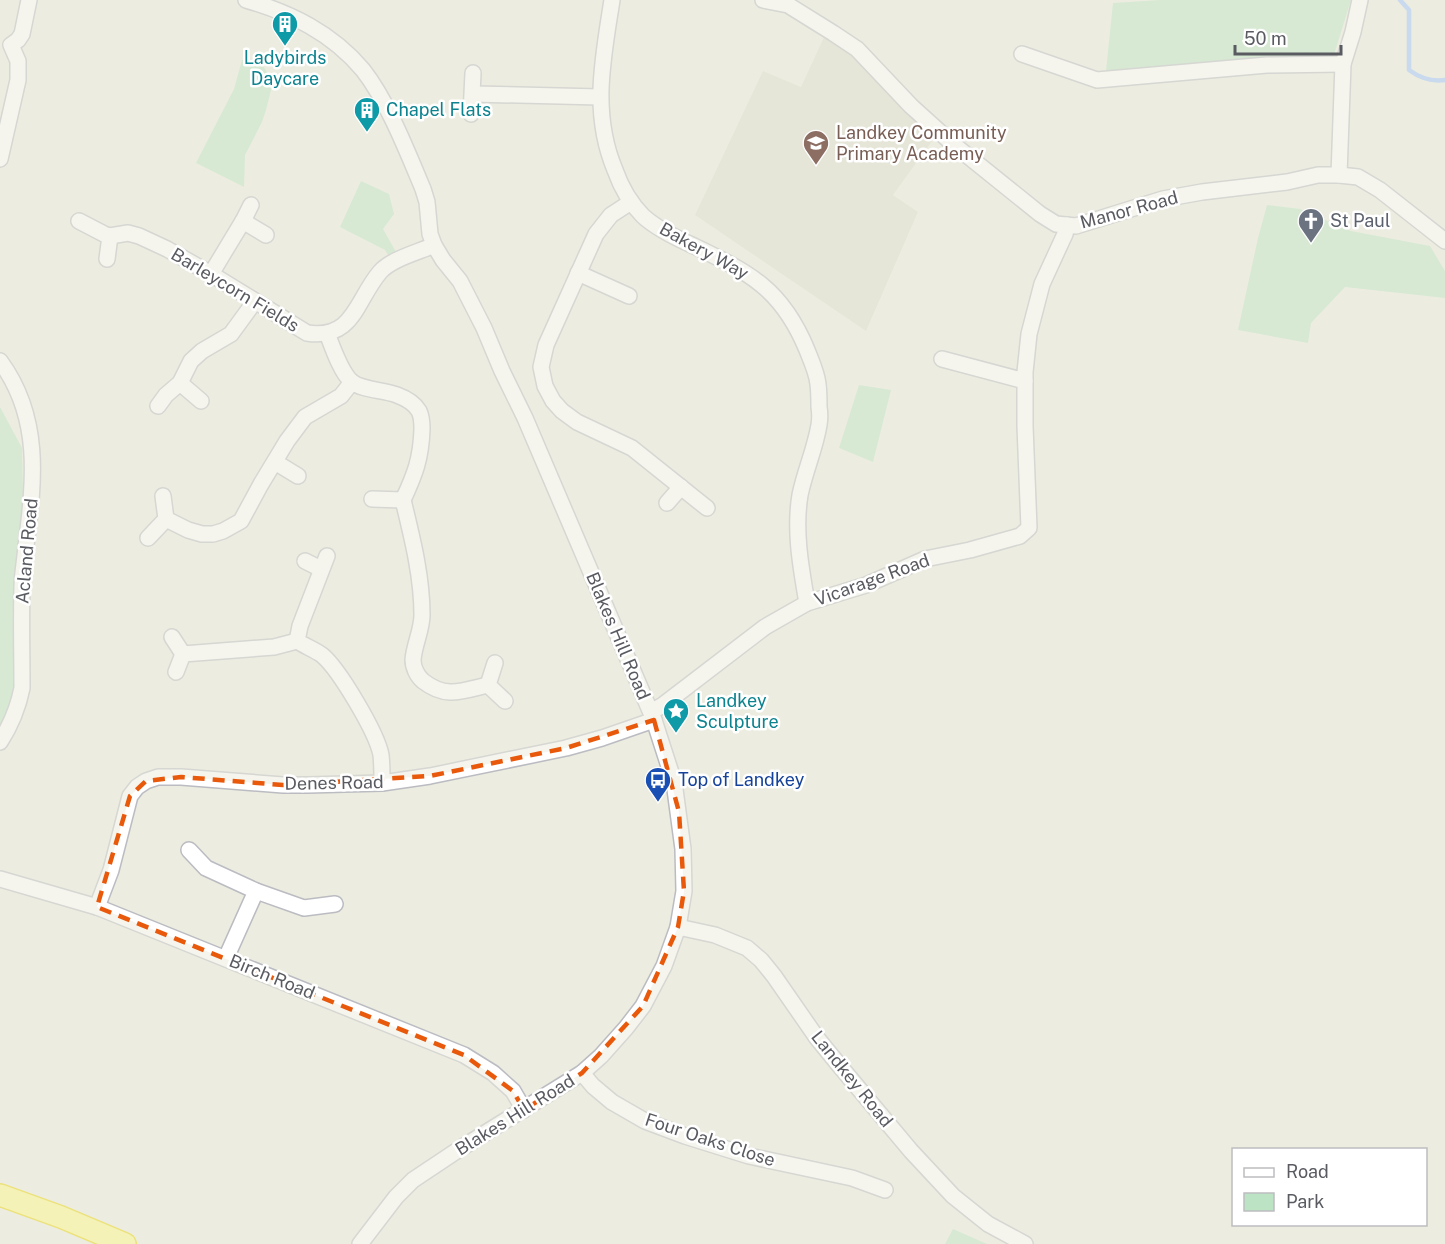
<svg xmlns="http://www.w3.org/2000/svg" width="1445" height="1244" font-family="'Public Sans',sans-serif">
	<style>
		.education { fill: #dcdcce }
		.green { fill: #bce4c4 }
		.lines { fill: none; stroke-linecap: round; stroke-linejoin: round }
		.stream { stroke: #9dc0ff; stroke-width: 4.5 }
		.minor-casing { stroke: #bbbcc2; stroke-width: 18 }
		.highway-casing { stroke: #ecd400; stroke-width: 24 }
		.minor { stroke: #fff; stroke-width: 15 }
		.highway { stroke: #fdf886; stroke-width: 21 }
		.marked { fill: none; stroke: #e8590c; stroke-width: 4.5; stroke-dasharray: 12 8; stroke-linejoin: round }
		.labels { text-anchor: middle; stroke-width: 5; stroke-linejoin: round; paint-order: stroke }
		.culture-label { font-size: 18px; fill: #0d838f; stroke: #fff; text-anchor: start }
		.education-label { font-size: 18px; fill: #785e54; stroke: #fff; text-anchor: start }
		.street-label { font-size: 18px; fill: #595b61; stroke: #fff }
		.worship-label { font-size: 18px; fill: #5b616d; stroke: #fff; text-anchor: start }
		.transit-label { font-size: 18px; fill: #164399; stroke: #fff; text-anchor: start }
	</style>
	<rect width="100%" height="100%" fill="#ecece0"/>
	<!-- education -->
	<path class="education" d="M 825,35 L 852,55 L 935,137 L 893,195 L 918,212 L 866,331 L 695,215 L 763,71 L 801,87 Z"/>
	<!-- green -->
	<g class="green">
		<path d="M 1160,0 L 1351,0 L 1333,58 L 1106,71 L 1113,3 Z"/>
		<path d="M 242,60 L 262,64 L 273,82 L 266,110 L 262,122 L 245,155 L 244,187 L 196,163 L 234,89 Z"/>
		<path d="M 361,181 L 389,194 L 394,214 L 383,229 L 396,252 L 388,255 L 385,250 L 340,227 Z"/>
		<path d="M 1267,205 L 1300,209 L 1351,231 L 1430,246 L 1445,271 L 1445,298 L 1345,287 L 1311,323 L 1308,343 L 1238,330 L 1258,238 Z"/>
		<path d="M 859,385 L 891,390 L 873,462 L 839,448 Z"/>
		<path d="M 0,407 L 22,448 L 23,493 L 14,601 L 14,692 L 0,729 Z"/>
		<path d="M 953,1229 L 987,1244 L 945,1244 Z"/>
	</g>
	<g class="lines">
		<!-- stream -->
		<path class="stream" d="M 1400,0 L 1409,10 L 1409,70 C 1420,78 1431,82 1445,80"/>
		<!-- minor casing -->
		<g class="minor-casing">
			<g id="minor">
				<path d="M 246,0 C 291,13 332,33 363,70 C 388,102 407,151 423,189 L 427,202 L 430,234 L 434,245 L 443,260 L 460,281 L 484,328 L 502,371 L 525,418 L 654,720 L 674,782 L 683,849 L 684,891 L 678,927 L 664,966 L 643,1006 L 626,1028 L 601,1056 L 582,1073 L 458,1150 L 413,1180 L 396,1197 L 360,1244"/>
				<path d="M 612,0 C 603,58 591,113 615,170 C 621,187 630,203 643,216 C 657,229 676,238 694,246 C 750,273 782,289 807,350 C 811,360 817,373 818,384 C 819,392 819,399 819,407 C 820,413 820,419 819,425 C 815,449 805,471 800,495 C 794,531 801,568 807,603"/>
				<path d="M 763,0 L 788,5 L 833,33 L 857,49 L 911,106 L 953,144 L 1040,214 L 1056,224 L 1076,226 L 1163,199 L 1202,192 L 1287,182 L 1318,175 L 1339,175 L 1358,177 L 1380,190 L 1445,241"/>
				<path d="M 1022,54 L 1097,80 L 1267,65 L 1343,64"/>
				<path d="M 473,94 L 600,97"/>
				<path d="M 471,114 L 473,73"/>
				<path d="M 0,159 L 18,80 L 18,61 L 11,45 L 18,40 L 22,34 L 29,0"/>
				<path d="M 1339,175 L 1343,64 L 1353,32 L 1360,0"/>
				<path d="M 631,202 L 611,215 L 596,234 L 546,345 L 541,367 L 545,386 L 553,401 L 562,411 L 577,422 L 632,448 L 707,508"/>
				<path d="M 79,221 L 104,234 L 110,236 L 128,233 L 139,236 L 167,249 L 211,274 L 307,333 C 354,340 356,300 380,272 C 391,259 419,252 434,245"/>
				<path d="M 243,221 L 266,235"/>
				<path d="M 107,259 L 110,236"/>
				<path d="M 578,273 L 629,296"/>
				<path d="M 211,274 L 243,221 L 251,205"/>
				<path d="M 327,333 C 332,346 341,373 352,382 C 362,390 384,390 397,395 C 405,398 415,404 419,411 C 422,417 422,423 422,429 C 421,459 415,474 403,500 L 372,499"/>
				<path d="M 942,359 L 1025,381"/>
				<path d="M 0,361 C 42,418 34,481 26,546 C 25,560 22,574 22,587 C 21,621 22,654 22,688 C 18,708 11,725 0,742"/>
				<path d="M 180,383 L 201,401"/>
				<path d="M 158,406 L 166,395 L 180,383 L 191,361 L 202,351 L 231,334 L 255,301"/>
				<path d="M 275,462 L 298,476"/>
				<path d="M 403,500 C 412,537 422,576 422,615 C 422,630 414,645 413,660 C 413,667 417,676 423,681 C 446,699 462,691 488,685"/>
				<path d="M 667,503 L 681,487"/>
				<path d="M 166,519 L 188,530 L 202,534 L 213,534 L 223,531 L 241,521 L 261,484 L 287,441 L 305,417 L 341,396 L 352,382"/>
				<path d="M 148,538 L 166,519 L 163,496"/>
				<path d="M 327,556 L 300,626 L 297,641 C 305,646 315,650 322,655 C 339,669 377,733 381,755 C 382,764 382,774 382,783"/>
				<path d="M 305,561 L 321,569"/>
				<path d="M 172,637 L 183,654"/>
				<path d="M 495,663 L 488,685 L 505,701"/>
				<path d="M 176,672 L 183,654 L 274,647 L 297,641"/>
				<path d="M 651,712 L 663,705 L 765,627 L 807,603 L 866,585 L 925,559 L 970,550 L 1020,536 L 1029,528 L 1025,426 L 1025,372 L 1029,334 L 1042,284 L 1065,234 L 1067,225"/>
				<path d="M 189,850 L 206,868 L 256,891 L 304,908 L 335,904"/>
				<path d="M 0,879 L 97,907 L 464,1055 L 493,1073 L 513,1091 L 524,1110"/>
				<path d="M 97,907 L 111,870 L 130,796 L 137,787 L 146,781 L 158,777 L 181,777 L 283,785 L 308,785 L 382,783 L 430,776 L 566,748 L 602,738 L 654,720"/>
				<path d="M 678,927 L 715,935 L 747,948 L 761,960 L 774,976 L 817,1038 L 839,1065 L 911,1151 L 953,1196 L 988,1224 L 1025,1244"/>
				<path d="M 226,958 L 256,891"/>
				<path d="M 582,1073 L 593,1086 L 612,1102 L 645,1121 L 685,1136 L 749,1156 L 852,1178 L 885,1190"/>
			</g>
		</g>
		<!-- highway casing -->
		<g class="highway-casing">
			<path id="highway" d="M 0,1195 L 61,1217 L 125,1244"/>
		</g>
		<!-- minor -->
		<use href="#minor" class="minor"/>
		<!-- highway -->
		<use href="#highway" class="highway"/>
	</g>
	<!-- marked area -->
	<path d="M0 0H1445V1244H0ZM 654,720 L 679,812 L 684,891 L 678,927 L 643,1006 L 582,1073 L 524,1110 L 513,1091 L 464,1055 L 97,907 L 130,796 L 146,781 L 181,777 L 283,785 L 430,776 L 566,748 Z" fill="#ecece0" fill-opacity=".55" fill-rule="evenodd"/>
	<path class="marked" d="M 654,720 L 679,812 L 684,891 L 678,927 L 643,1006 L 582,1073 L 524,1110 L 513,1091 L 464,1055 L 97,907 L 130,796 L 146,781 L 181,777 L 283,785 L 430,776 L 566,748 Z"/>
	<!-- icons -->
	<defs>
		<g id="building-pin" transform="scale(1.35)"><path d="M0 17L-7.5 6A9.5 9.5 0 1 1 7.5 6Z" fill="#0f9aa8" stroke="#fff"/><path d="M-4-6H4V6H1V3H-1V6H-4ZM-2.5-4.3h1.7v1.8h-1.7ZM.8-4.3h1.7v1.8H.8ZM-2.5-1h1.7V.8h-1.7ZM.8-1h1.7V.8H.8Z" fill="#fff"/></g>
		<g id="school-pin" transform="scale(1.35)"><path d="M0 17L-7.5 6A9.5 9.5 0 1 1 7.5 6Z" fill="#8d6e63" stroke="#fff"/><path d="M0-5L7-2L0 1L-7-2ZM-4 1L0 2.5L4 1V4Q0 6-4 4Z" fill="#fff"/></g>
		<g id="church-pin" transform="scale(1.35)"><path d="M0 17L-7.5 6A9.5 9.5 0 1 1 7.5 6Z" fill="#6b7280" stroke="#fff"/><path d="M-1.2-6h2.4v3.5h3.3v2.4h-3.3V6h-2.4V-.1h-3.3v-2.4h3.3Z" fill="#fff"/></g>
		<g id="sight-pin" transform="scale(1.35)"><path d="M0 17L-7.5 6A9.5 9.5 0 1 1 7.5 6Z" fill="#0f9aa8" stroke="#fff"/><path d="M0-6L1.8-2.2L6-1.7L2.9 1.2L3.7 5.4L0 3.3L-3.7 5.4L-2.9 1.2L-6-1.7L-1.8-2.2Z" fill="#fff"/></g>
		<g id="bus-pin" transform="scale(1.35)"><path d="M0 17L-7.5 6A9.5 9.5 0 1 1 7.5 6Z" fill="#1a4fb4" stroke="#fff"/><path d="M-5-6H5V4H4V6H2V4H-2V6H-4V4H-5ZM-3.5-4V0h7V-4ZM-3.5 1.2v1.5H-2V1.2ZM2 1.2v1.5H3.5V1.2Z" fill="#fff"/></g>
	</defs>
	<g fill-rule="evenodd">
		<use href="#building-pin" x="285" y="24"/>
		<use href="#building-pin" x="367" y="110"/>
		<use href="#school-pin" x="816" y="143"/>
		<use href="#church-pin" x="1311" y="221"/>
		<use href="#sight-pin" x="676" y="711"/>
		<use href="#bus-pin" x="658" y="780"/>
	</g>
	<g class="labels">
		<!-- culture labels -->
		<g class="culture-label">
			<text x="285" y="64" text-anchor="middle">Ladybirds<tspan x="285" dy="21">Daycare</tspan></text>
			<text x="386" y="116">Chapel Flats</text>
			<text x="696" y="707">Landkey<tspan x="696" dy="21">Sculpture</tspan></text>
		</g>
		<!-- education labels -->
		<g class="education-label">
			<text x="836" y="139">Landkey Community<tspan x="836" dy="21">Primary Academy</tspan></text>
		</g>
		<!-- street labels -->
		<g class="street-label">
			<text transform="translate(1129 210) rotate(-15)" y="6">Manor Road</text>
			<text transform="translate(704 251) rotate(29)" y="6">Bakery Way</text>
			<text transform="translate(235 290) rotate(31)" y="6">Barleycorn Fields</text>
			<text transform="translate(27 551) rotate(-85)" y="6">Acland Road</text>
			<text transform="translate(872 580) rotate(-20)" y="6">Vicarage Road</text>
			<text transform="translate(618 636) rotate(67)" y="6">Blakes Hill Road</text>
			<text transform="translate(334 783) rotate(-1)" y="6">Denes Road</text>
			<text transform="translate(272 977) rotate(22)" y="6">Birch Road</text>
			<text transform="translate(852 1079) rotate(51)" y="6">Landkey Road</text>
			<text transform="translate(515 1115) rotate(-32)" y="6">Blakes Hill Road</text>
			<text transform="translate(710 1140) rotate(18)" y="6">Four Oaks Close</text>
		</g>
		<!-- worship labels -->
		<g class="worship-label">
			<text x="1330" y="227">St Paul</text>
		</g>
		<!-- transit labels -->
		<g class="transit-label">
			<text x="678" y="786">Top of Landkey</text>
		</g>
	</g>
	<!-- legend -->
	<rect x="1232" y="1148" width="195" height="78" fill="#ffffff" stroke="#bdbdc0" stroke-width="1.5"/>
	<rect x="1244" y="1168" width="30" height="9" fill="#ffffff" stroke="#bdbdc0" stroke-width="1.5"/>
	<text x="1286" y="1178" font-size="18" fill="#595b61">Road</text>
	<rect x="1244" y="1193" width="30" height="18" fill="#bce4c4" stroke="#bdbdc0" stroke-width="1.5"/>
	<text x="1286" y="1208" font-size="18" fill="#595b61">Park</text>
	<!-- scale -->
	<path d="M1235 45v9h106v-9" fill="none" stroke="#595b61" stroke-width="3"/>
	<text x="1244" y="45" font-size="18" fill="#595b61" stroke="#ffffff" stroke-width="4.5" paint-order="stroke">50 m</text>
</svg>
